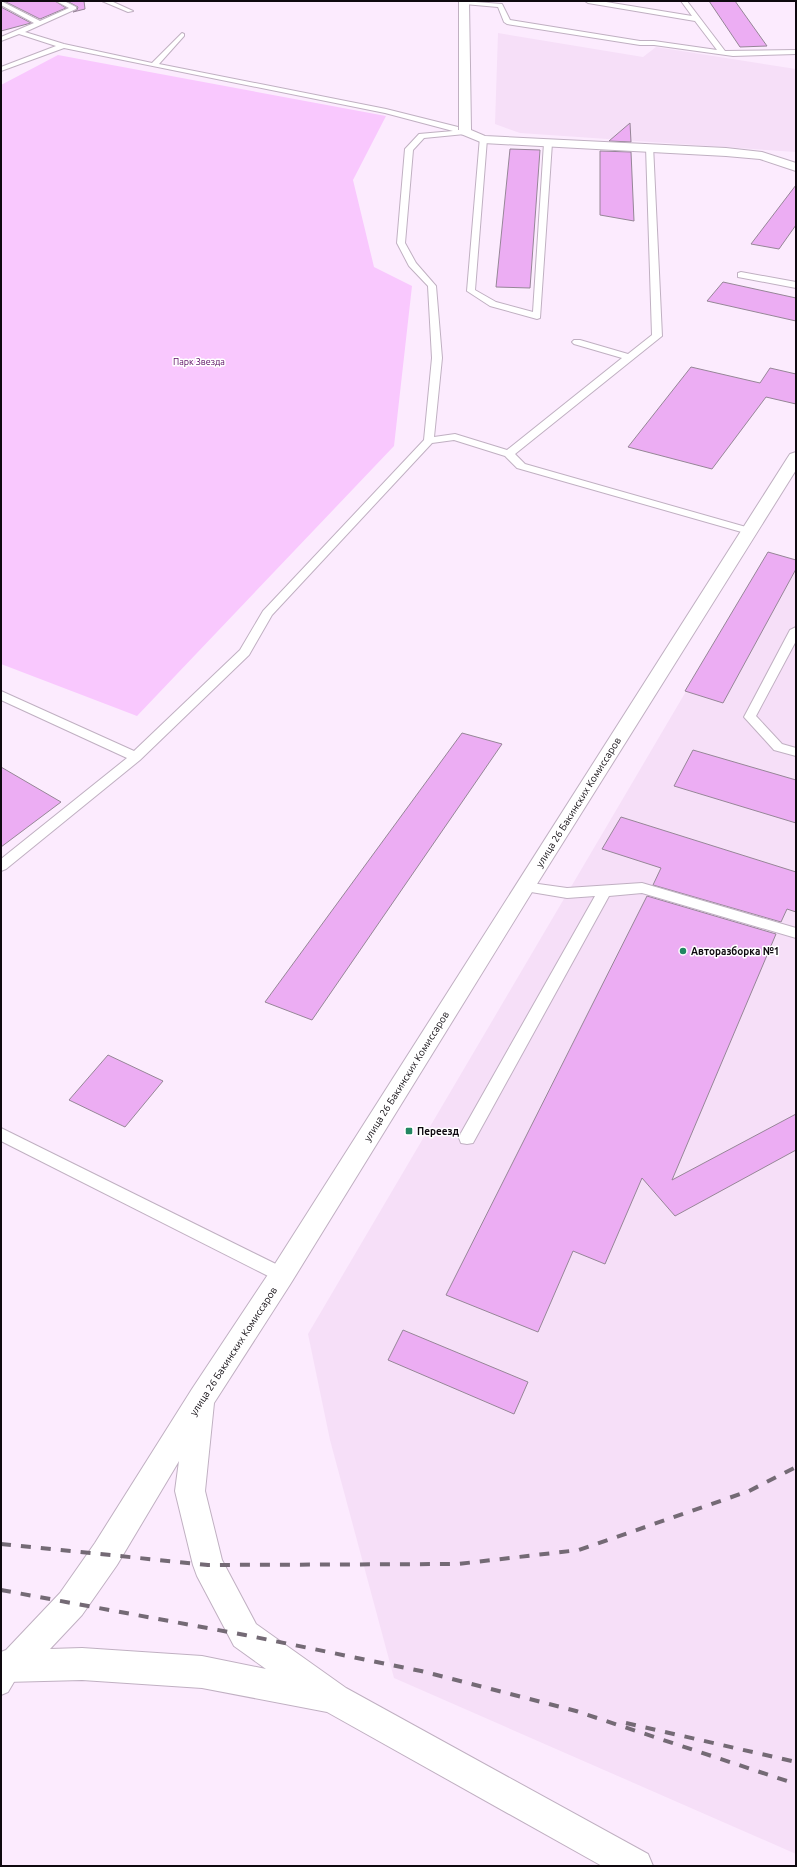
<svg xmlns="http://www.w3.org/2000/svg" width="797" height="1867" font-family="Ubuntu,sans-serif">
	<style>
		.built { fill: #f6dff8 }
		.green { fill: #f9c8fe }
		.building { fill: #ecadf3; stroke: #968697 }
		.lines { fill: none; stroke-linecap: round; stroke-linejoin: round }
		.lane-casing { stroke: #c0b0c2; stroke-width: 2 }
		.street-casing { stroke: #c0b0c2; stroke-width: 2 }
		.secondary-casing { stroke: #c0b0c2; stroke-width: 2 }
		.lane { fill: #fff; fill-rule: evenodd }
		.street { fill: #fff; fill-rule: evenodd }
		.secondary { fill: #fff; fill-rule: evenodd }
		.rail { stroke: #746a75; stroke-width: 4; stroke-dasharray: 10 10; stroke-linecap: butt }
		.poi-dot { fill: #228762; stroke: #fff; stroke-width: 1.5 }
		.labels { text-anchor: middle; stroke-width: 3; stroke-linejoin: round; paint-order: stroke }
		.far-park-label { font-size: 9px; fill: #56065f; stroke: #fff }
		.street-label { font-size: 10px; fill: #0e090f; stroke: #fff }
		.poi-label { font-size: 10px; font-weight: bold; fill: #0e090f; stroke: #fff; text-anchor: start }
	</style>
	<rect width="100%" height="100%" fill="#fcebfe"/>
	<!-- built -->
	<g class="built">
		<path d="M 498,33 L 643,57 L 656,47 L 796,69 L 796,152 L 520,133 L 495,124 Z"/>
		<path d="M 768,552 L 796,560 L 796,1854 L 394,1678 L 330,1440 L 308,1334 Z"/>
	</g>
	<!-- green -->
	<path class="green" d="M 58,55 L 386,116 L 353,180 L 374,267 L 412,286 L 394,446 L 137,716 L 1,664 L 1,85 Z"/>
	<!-- building -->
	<g class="building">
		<path d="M 4,1 L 55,1 L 66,8 L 40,19 Z"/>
		<path d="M 67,1 L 84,1 L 85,9 L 73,12 L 77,10 L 78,7 Z"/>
		<path d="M 709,1 L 735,1 L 767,46 L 740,47 Z"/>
		<path d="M 1,7 L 31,23 L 1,31 Z"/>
		<path d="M 630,123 L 631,142 L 609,141 Z"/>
		<path d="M 510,149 L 540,150 L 530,288 L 496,287 Z"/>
		<path d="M 600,151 L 631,152 L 634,221 L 600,215 Z"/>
		<path d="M 796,185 L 796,225 L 779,249 L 751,244 Z"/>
		<path d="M 723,282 L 796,298 L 796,321 L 707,301 Z"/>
		<path d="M 691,367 L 760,383 L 770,368 L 796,374 L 796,404 L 766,397 L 712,469 L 628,447 Z"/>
		<path d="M 768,552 L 796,560 L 796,569 L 723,703 L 685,691 Z"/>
		<path d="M 462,733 L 502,744 L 312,1020 L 265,1002 Z"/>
		<path d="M 693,750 L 796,780 L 796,823 L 674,786 Z"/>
		<path d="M 1,767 L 61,802 L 1,847 Z"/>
		<path d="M 621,817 L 796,872 L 796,912 L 787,909 L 781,922 L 653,885 L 661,868 L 602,849 Z"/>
		<path d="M 647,896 L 776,934 L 672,1180 L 796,1114 L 796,1150 L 675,1216 L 642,1178 L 605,1264 L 573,1251 L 538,1332 L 446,1295 Z"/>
		<path d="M 108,1055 L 163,1081 L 125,1127 L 69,1100 Z"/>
		<path d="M 403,1330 L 528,1382 L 514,1414 L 388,1360 Z"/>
	</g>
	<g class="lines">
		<!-- lane casing -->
		<g class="lane-casing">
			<g id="lane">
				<path d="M 1,1 L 40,21 L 69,8 L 56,1 L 64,1 L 76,7 L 76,9 L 25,32 L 64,44 L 152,63 L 182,33 L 184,34 L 184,36 L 159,64 L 386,109 L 458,127 L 458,130 L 468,130 L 469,132 L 465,134 L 424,138 L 413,150 L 405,243 L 416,263 L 436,286 L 442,358 L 434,437 L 455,434 L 507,450 L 622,358 L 574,344 L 572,342 L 574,340 L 580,340 L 628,354 L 652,335 L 646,147 L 653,145 L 662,336 L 515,454 L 525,464 L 753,529 L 754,531 L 753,533 L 745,533 L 517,468 L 505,456 L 454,440 L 432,443 L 272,615 L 249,655 L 140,760 L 6,869 L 1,871 L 1,859 L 127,758 L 1,700 L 1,691 L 134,751 L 240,650 L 263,611 L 424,440 L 432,358 L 428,286 L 409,266 L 397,243 L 405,149 L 419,134 L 453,131 L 385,113 L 64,48 L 1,71 L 1,67 L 56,46 L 19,34 L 1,41 L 1,37 L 34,23 L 1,5 Z"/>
				<path d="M 102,1 L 111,1 L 133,11 L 128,12 Z"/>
				<path d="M 462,1 L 502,4 L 510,20 L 640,41 L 654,41 L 717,50 L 695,21 L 588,3 L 585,1 L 600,1 L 692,16 L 681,1 L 687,1 L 725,51 L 796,50 L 796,54 L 733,56 L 654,45 L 640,45 L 507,24 L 504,22 L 498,7 L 464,4 L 462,3 Z"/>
				<path d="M 480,137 L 487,139 L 475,290 L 496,302 L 533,312 L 544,143 L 548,141 L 552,143 L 540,318 L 537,319 L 490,306 L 467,291 Z"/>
				<path d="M 741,272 L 796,282 L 796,288 L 738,277 L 738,273 Z"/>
				<path d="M 796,627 L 796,641 L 756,716 L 782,744 L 796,748 L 796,756 L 774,750 L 744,717 L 790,630 Z"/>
				<path d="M 524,882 L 567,888 L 642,883 L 796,928 L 796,938 L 642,893 L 609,896 L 473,1143 L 467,1144 L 461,1143 L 459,1138 L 461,1133 L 595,896 L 567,898 L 519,890 L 517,887 L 519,884 Z"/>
				<path d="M 1,1128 L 288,1270 L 290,1275 L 288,1280 L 282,1282 L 276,1280 L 1,1141 Z"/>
				<path d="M 14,1655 L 21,1658 L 24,1665 L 8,1692 L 1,1695 C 1,1679 0,1662 14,1655 Z"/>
			</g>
		</g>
		<!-- street casing -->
		<g class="street-casing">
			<path id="street" d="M 459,1 L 469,1 L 471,130 L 485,136 L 726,148 L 762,152 L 796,163 L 796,171 L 760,159 L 726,156 L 483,143 L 461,134 L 459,132 Z"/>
		</g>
		<!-- secondary casing -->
		<g class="secondary-casing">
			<path id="secondary" d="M 796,452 L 796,470 L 532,892 L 291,1283 L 214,1403 L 205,1491 L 222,1560 L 256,1624 L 346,1688 L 648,1854 L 653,1866 L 602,1866 L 327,1712 L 202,1688 L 82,1680 L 6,1682 L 1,1680 L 1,1652 L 6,1650 L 60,1593 L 95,1543 L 192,1389 L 273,1267 L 788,457 L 790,454 ZM 179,1461 L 175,1491 L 193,1565 L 197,1576 L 234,1646 L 266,1669 L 202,1656 L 82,1648 L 50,1649 L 82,1615 L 117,1565 Z"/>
		</g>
		<!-- lane -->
		<use href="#lane" class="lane"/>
		<!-- street -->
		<use href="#street" class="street"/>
		<!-- secondary -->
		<use href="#secondary" class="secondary"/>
		<!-- rail -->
		<g class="rail">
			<path d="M 1,1544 L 208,1565 L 458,1564 L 579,1550 L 749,1491 L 796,1467"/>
			<path d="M 1,1590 L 245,1635 L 421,1671 L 576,1711 L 796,1784"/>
			<path d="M 626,1723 L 796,1762"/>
		</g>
	</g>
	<!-- markers -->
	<g class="poi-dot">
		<circle cx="683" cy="951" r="4"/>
		<rect x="405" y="1127" width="8" height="8" rx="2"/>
	</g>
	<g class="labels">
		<!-- far-park labels -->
		<g class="far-park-label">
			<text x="199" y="365">Парк Звезда</text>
		</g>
		<!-- street labels -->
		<g class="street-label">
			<text transform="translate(578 802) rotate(-58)" y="4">улица 26 Бакинских Комиссаров</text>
			<text transform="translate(406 1076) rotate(-58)" y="4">улица 26 Бакинских Комиссаров</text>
			<text transform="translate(233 1351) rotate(-57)" y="4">улица 26 Бакинских Комиссаров</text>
		</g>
		<!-- poi labels -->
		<g class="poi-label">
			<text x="691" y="955">Авторазборка №1</text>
			<text x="417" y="1135">Переезд</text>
		</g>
	</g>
	<!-- border -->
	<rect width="797" height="1867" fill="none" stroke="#0e090f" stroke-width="4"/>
</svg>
